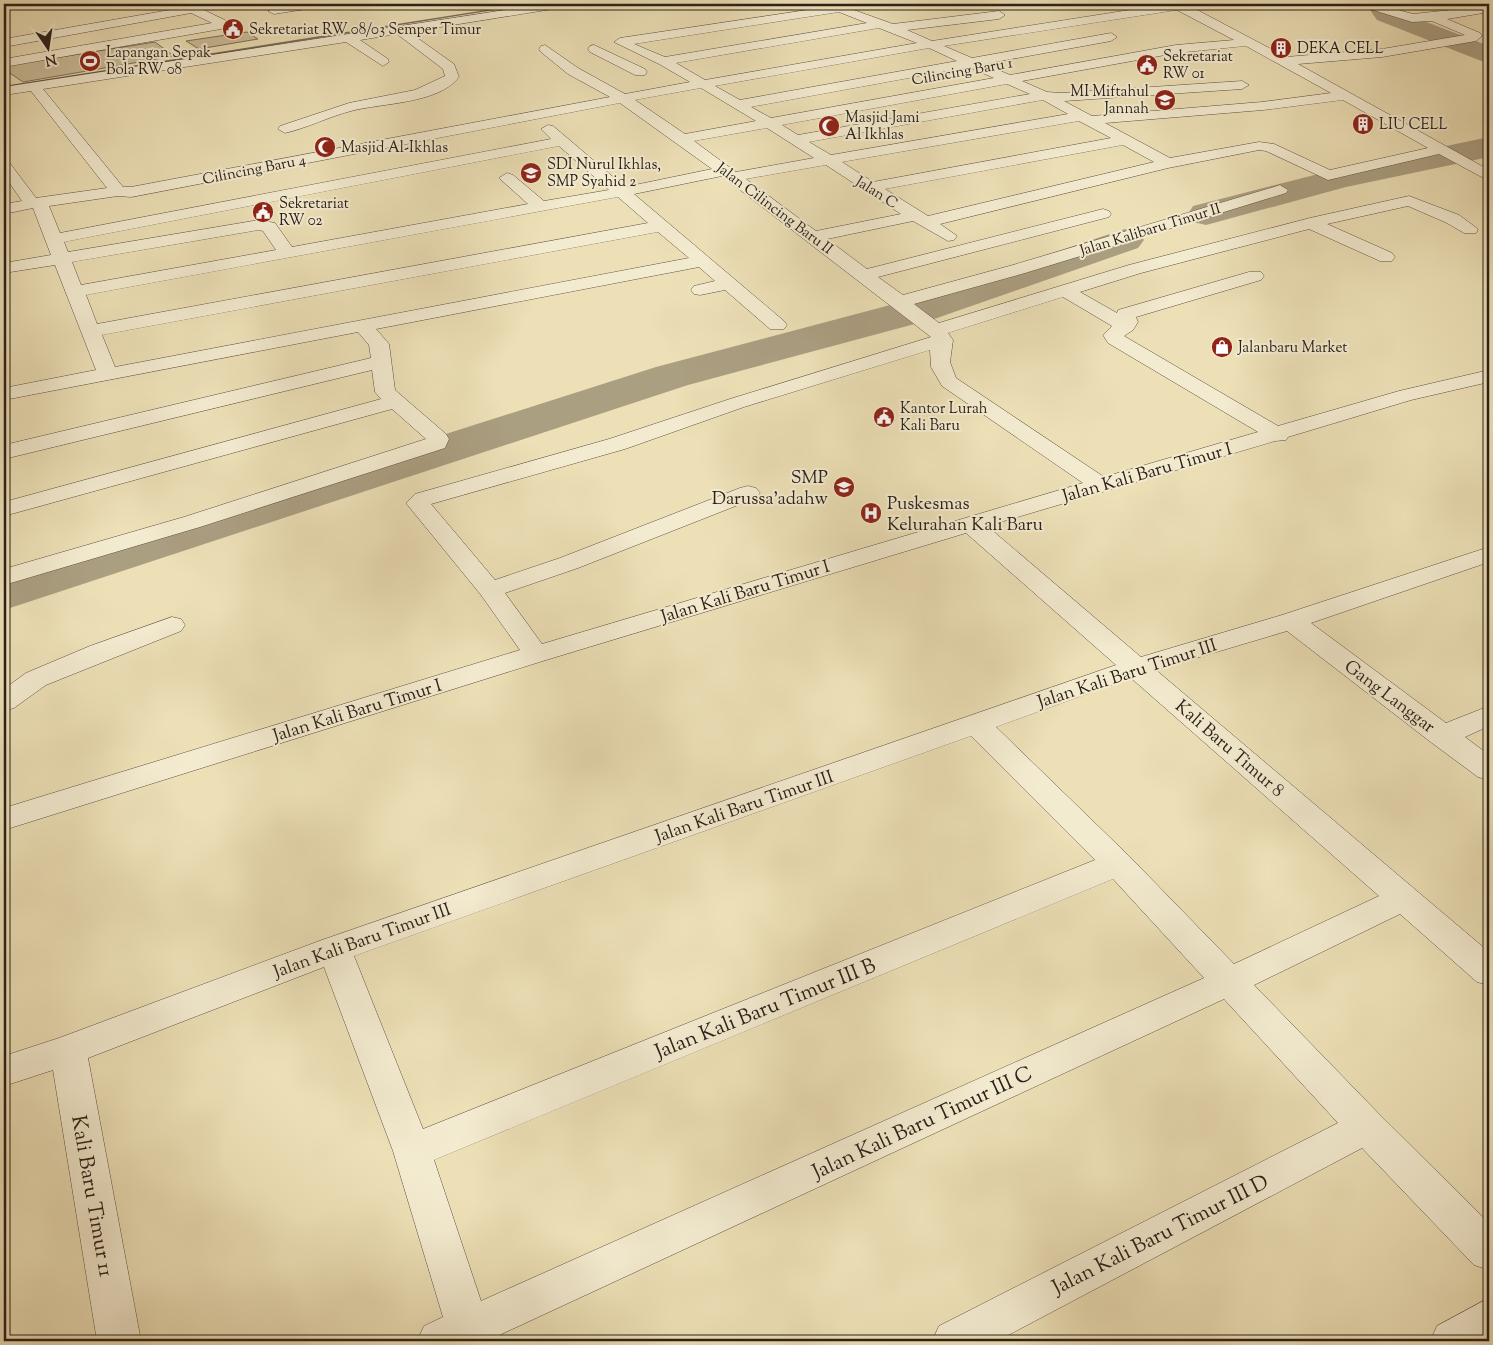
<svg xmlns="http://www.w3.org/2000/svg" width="1493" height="1345" font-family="'Sorts Mill Goudy',serif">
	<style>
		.green { fill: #ccbf9c; stroke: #7c705b }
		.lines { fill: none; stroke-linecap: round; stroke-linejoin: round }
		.stream { fill: #786c58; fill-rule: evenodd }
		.river { fill: #ab9f82; fill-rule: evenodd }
		.minor-casing { stroke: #5c5041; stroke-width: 1 }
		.minor { fill: #f3ebd0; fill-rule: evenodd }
		.labels { text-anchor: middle; stroke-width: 4; stroke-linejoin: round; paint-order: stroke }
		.far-poi-label { font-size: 15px; fill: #2b201a; stroke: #f3ebd0; text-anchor: start }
		.far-street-label { font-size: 15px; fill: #2b201a; stroke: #f3ebd0 }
		.street-label { font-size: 18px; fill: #2b201a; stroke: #f3ebd0 }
		.poi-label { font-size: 18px; fill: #2b201a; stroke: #f3ebd0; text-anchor: end }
		.near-street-label { font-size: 21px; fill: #2b201a; stroke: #f3ebd0 }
	</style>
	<rect width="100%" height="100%" fill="#ede0b7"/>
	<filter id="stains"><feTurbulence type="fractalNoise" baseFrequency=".004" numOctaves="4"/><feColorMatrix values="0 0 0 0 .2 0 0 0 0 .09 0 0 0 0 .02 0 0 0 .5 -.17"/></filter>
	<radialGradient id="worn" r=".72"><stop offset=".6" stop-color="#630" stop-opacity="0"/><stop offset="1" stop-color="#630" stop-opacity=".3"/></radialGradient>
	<!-- green -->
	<g class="green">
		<path d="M 247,32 L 258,39 L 199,49 L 186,41 Z"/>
		<path d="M 155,42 L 174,56 L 23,82 L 4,69 L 4,66 Z"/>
	</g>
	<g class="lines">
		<!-- stream -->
		<path class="stream" d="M 524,4 L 532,4 L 4,88 L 4,86 Z"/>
		<!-- river -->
		<g class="river">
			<path d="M 1366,4 L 1391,4 L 1395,10 L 1489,46 L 1489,64 L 1377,20 Z"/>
			<path d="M 1489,137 L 1489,157 L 1346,187 L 1206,225 L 1193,222 L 1188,214 L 1193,206 L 1342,168 Z"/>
			<path d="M 1125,229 L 1138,232 L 1144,240 L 1138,248 L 937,318 L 688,385 L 4,610 L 4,575 L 656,367 L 909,300 Z"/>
		</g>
		<!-- minor casing -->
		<g class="minor-casing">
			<g id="minor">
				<path d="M 4,4 L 24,4 L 22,6 L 4,9 Z"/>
				<path d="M 176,4 C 195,3 209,13 225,20 L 227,25 L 221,29 L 4,67 L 4,59 L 212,23 L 191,13 L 4,47 L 4,39 L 181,8 Z"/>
				<path d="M 298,4 L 325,4 L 319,7 L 274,14 L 268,11 L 274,8 Z"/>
				<path d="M 544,4 L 571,4 L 565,7 L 409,32 L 454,64 L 459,77 C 439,104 381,103 351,111 C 328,117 307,128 285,133 L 278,129 L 280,126 L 349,103 L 415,90 L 445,76 L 443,69 L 397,34 L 360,40 L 388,59 L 389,62 L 383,66 L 346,42 L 43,89 L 123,187 L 131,187 L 610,97 L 568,74 L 541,52 L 539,49 L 541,46 L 545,45 L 578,68 L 625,94 L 690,82 L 659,64 L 614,42 L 620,38 L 840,5 L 893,24 L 999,11 L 1005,15 L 999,19 L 907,30 L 932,41 L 1168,4 L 1186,4 L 1286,57 L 1382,49 L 1465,35 L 1432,21 L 1412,22 L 1360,6 L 1358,4 L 1376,4 L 1413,14 L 1489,6 L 1489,12 L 1447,19 L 1480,33 L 1482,36 L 1476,41 L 1382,57 L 1298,64 L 1489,170 L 1489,181 L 1439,154 L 1328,180 L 1266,151 L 1259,150 L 1168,168 L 940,224 L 957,236 L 954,240 L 948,241 L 913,221 L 827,239 L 867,269 L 1103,209 L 1109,211 L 1111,214 L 1109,217 L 878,277 L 903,295 L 1013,265 L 1274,187 L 1280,185 L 1288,190 L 1286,193 L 1025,273 L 914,304 L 939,323 L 1129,265 L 1310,218 L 1409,196 L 1459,215 L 1478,229 L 1476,233 L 1464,233 L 1447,223 L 1408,206 L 1327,224 L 1392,253 L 1395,257 L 1392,261 L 1380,261 L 1309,229 L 1141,273 L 1080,292 L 1117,313 L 1118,310 L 1249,272 L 1261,272 L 1264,276 L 1261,280 L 1136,317 L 1138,322 L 1133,330 L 1124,336 L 1278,426 L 1399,391 L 1489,370 L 1489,382 L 1411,400 L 1288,437 L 1286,440 L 1275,441 L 987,526 L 1141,657 L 1282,615 L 1489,547 L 1489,562 L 1311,623 L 1446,723 L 1489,706 L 1489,726 L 1465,737 L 1489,755 L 1489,780 L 1478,777 L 1432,743 L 1287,631 L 1156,670 L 1489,952 L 1489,985 L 1477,982 L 1400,914 L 1254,985 L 1380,1115 L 1489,1223 L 1489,1270 L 1474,1265 L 1362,1148 L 997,1341 L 932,1341 L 939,1326 L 1338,1123 L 1224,999 L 493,1338 L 494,1341 L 417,1341 L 424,1326 L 443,1317 L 393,1151 L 324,967 L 88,1058 L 141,1341 L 97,1341 L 53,1070 L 4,1086 L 4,1056 L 59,1038 L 322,940 L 1116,665 L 966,533 L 546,660 L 4,830 L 4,808 L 520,650 L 481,595 L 406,503 L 415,494 L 609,439 L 730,399 L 931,337 L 722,176 L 634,194 L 784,321 L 787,325 L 784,329 L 770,329 L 725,290 L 700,295 L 694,294 L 691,290 L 694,286 L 715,281 L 699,267 L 376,329 L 389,344 L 395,390 L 446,434 L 449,439 L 445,448 L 200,527 L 4,585 L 4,569 L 184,517 L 426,439 L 392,409 L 4,516 L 4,502 L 381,399 L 375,392 L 372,370 L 4,459 L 4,445 L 371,358 L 369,345 L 358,332 L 4,400 L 4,388 L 96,370 L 55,265 L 4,273 L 4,263 L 51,255 L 33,208 L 4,214 L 4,204 L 22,201 L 4,175 L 4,160 L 9,162 L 36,198 L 107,188 L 31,91 L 4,95 L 4,87 ZM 1177,10 L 1234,40 L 1176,45 L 1010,75 L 984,64 L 1111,41 L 1117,37 L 1111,33 L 972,58 L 944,46 ZM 839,12 L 867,23 L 665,57 L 634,44 ZM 879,28 L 917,43 L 705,80 L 676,63 ZM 1246,46 L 1331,93 L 1262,102 L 1092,116 L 1064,101 L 1242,89 L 1249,85 L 1242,81 L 1061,93 L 1047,92 L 1022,81 L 1176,53 ZM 929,48 L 957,61 L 740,100 L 715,86 ZM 969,67 L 994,78 L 771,118 L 751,107 ZM 1007,84 L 1030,94 L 798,135 L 782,125 ZM 701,88 L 756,121 L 685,134 L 635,100 ZM 1043,100 L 1068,114 L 831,155 L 809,142 ZM 1343,100 L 1428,148 L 1330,170 L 1274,144 L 1259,142 L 1170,158 L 1105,123 L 1263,110 ZM 620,103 L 712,169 L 625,187 L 553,126 L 548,125 L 541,129 L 551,139 L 60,233 L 49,206 L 118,196 L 131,197 ZM 1079,121 L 1111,138 L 873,182 L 842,162 ZM 767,128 L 814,158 L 736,172 L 694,141 ZM 1123,145 L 1154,162 L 928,216 L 885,189 ZM 559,146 L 609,190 L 544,201 L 513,175 L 507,173 L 499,178 L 528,204 L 292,247 L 275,223 L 259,220 L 68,252 L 64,242 ZM 826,165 L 901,214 L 816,231 L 746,179 ZM 618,197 L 648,223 L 97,324 L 86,295 ZM 259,230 L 263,231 L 276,250 L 81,285 L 72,262 ZM 658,232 L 689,258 L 115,367 L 102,335 ZM 1063,297 L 1112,326 L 1103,335 L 1108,343 L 1258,432 L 1104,477 L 956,378 L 950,362 L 953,340 L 948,333 ZM 930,350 L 931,367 L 942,386 L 1083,483 L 542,644 L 505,593 L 578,568 L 756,498 L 760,493 L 756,488 L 748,486 L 740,488 L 560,558 L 495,580 L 431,504 L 625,449 L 744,407 ZM 1131,678 L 1379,896 L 1234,964 L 1129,856 L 996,727 ZM 971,736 L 1095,860 L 423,1129 L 354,956 ZM 1113,879 L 1204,978 L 481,1301 L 434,1160 Z"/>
				<path d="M 594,45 L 645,69 L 647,72 L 645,75 L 635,75 L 590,52 L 588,49 L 590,46 Z"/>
				<path d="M 172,617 L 181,619 L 185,625 L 181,631 L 46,685 L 14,708 L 4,711 L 4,689 L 26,673 L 90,646 Z"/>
				<path d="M 1489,1298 L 1489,1341 L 1430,1341 L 1437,1326 Z"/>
			</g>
		</g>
		<!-- minor -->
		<use href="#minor" class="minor"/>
	</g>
	<!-- icons -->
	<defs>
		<g id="civic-disc" transform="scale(1.125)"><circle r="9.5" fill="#8f2418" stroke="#f3ebd0"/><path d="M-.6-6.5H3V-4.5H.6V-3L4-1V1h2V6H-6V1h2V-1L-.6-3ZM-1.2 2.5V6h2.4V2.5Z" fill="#fff"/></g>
		<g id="building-disc" transform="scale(1.125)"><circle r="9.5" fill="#8f2418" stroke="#f3ebd0"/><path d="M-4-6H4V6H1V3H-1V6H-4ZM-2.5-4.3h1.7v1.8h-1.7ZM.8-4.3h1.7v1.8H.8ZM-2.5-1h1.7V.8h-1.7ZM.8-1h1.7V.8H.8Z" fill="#fff"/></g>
		<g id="stadium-disc" transform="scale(1.125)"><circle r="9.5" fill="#8f2418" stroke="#f3ebd0"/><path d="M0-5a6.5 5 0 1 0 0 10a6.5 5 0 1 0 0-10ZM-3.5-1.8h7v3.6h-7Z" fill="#fff"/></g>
		<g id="school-disc" transform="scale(1.125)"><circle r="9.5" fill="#8f2418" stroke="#f3ebd0"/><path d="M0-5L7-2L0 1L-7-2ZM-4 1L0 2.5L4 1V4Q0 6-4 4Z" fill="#fff"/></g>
		<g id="mosque-disc" transform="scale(1.125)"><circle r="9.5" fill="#8f2418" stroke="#f3ebd0"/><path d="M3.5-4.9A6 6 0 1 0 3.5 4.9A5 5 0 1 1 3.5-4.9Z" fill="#fff"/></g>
		<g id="shop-disc" transform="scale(1.125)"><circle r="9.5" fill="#8f2418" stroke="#f3ebd0"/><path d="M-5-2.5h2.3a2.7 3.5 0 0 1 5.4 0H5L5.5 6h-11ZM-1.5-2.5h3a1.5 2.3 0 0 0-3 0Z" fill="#fff"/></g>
		<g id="hospital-disc" transform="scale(1.125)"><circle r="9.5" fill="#8f2418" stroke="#f3ebd0"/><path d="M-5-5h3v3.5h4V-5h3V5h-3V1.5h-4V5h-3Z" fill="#fff"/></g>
	</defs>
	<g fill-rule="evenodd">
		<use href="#civic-disc" x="233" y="29"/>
		<use href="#building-disc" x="1281" y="48"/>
		<use href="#stadium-disc" x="90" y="61"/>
		<use href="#civic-disc" x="1147" y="65"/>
		<use href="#school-disc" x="1165" y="100"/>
		<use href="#building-disc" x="1363" y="124"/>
		<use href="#mosque-disc" x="829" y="126"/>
		<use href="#mosque-disc" x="325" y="147"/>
		<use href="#school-disc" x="531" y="173"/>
		<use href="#civic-disc" x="263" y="212"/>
		<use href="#shop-disc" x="1222" y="347"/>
		<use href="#civic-disc" x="884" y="417"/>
		<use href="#school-disc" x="844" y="487"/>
		<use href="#hospital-disc" x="871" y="513"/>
	</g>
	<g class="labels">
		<!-- far-poi labels -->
		<g class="far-poi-label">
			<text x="249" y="34">Sekretariat RW 08/03 Semper Timur</text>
			<text x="1297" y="53">DEKA CELL</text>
			<text x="106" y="57">Lapangan Sepak<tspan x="106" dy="17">Bola RW 08</tspan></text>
			<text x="1163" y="61">Sekretariat<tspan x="1163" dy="17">RW 01</tspan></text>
			<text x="1149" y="96" text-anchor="end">MI Miftahul<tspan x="1149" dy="17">Jannah</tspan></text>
			<text x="845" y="122">Masjid Jami<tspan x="845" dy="17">Al Ikhlas</tspan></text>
			<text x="1379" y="129">LIU CELL</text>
			<text x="341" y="152">Masjid Al-Ikhlas</text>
			<text x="547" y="169">SDI Nurul Ikhlas,<tspan x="547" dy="17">SMP Syahid 2</tspan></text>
			<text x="279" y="208">Sekretariat<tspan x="279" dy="17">RW 02</tspan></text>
			<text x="1238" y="352">Jalanbaru Market</text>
			<text x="900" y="413">Kantor Lurah<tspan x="900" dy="17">Kali Baru</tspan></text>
		</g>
		<!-- far-street labels -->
		<g class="far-street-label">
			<text transform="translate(962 71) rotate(-10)" y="5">Cilincing Baru 1</text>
			<text transform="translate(254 169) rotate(-11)" y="5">Cilincing Baru 4</text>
			<text transform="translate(877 192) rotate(32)" y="5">Jalan C</text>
			<text transform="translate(775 208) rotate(37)" y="5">Jalan Cilincing Baru II</text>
			<text transform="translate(1150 229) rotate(-17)" y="5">Jalan Kalibaru Timur II</text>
		</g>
		<!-- street labels -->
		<g class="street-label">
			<text transform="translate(1147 472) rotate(-16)" y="6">Jalan Kali Baru Timur I</text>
			<text transform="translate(745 591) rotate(-17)" y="6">Jalan Kali Baru Timur I</text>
			<text transform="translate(1127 673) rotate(-18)" y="6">Jalan Kali Baru Timur III</text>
			<text transform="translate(1390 696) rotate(37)" y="6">Gang Langgar</text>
			<text transform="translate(357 710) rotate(-17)" y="6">Jalan Kali Baru Timur I</text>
			<text transform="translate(1230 748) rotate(41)" y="6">Kali Baru Timur 8</text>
			<text transform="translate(744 806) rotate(-19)" y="6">Jalan Kali Baru Timur III</text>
			<text transform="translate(362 940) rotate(-20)" y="6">Jalan Kali Baru Timur III</text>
		</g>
		<!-- poi labels -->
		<g class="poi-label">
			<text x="828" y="483">SMP<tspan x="828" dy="21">Darussa'adahw</tspan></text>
			<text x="887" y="509" text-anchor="start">Puskesmas<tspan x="887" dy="21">Kelurahan Kali Baru</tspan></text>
		</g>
		<!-- near-street labels -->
		<g class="near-street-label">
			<text transform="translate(765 1008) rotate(-22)" y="7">Jalan Kali Baru Timur III B</text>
			<text transform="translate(922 1122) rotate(-25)" y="7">Jalan Kali Baru Timur III C</text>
			<text transform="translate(93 1196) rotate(80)" y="7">Kali Baru Timur 11</text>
			<text transform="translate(1160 1234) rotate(-27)" y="7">Jalan Kali Baru Timur III D</text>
		</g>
	</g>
	<!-- margin -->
	<rect width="1493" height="1345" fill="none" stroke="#ede0b7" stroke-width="20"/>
	<rect x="5" y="5" width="1483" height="1335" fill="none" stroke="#2b201a" stroke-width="2.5"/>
	<rect x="10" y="10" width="1473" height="1325" fill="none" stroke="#2b201a"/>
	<!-- north arrow -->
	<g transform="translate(48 48) rotate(167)" stroke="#f3ebd0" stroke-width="4" paint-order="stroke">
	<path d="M0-4L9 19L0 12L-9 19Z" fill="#2b201a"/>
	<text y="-8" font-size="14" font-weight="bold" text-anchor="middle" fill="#2b201a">N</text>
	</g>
	<rect width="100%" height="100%" filter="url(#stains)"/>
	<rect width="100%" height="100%" fill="url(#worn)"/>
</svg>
